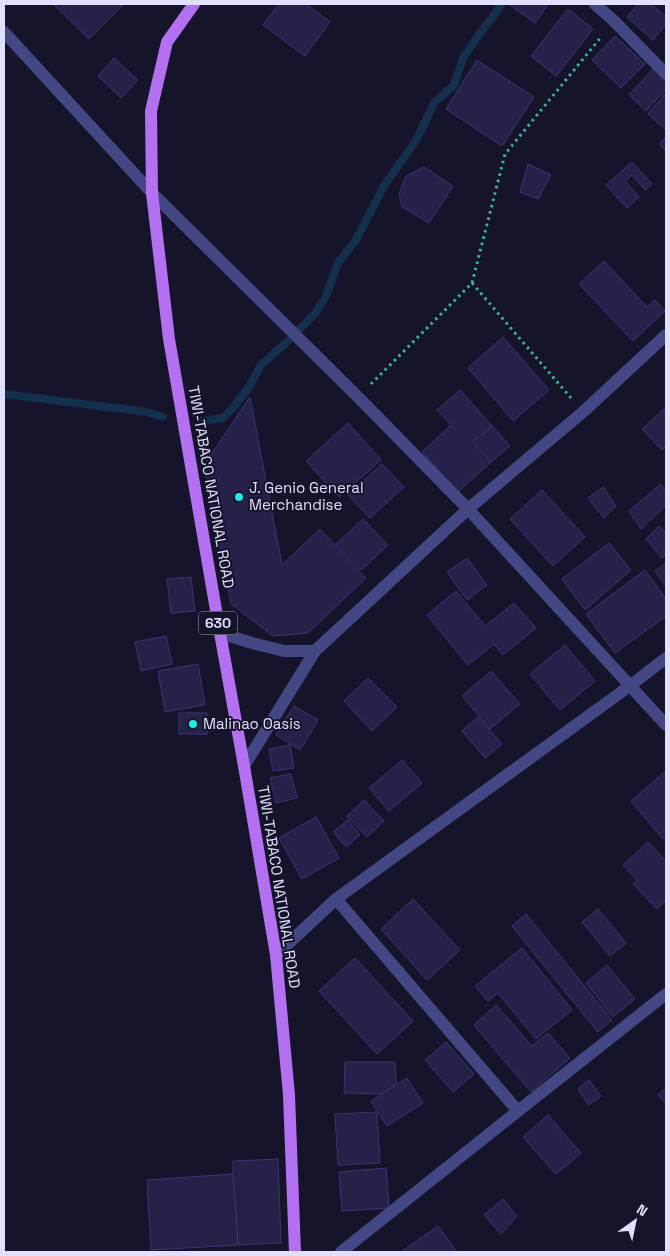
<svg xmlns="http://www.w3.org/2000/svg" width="670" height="1256" font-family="'Space Grotesk',sans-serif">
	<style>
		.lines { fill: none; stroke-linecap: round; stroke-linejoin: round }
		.stream { stroke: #15304d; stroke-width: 8 }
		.building { fill: #252149; stroke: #3b3673 }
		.path { stroke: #3db39e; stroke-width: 3; stroke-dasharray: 2.5 4; stroke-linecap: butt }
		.minor { stroke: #434884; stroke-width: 12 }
		.major { stroke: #b371f2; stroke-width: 12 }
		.poi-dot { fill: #1eeae7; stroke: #15142a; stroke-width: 2 }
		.labels { text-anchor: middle; stroke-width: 4; stroke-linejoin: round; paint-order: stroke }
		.shield { fill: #15142a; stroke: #a3a2bd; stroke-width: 1 }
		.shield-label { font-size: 14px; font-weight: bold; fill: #e0dffc }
		.street-label { font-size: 15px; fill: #e0dffc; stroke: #15142a }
		.poi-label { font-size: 15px; fill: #e0dffc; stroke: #15142a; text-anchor: start }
	</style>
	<rect width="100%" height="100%" fill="#15142a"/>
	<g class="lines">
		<!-- stream -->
		<g class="stream">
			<path d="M 4,394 L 147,412 L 163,417"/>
			<path d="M 203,421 L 223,418 L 233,408 L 249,387 L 261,365 L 289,340 L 304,325 L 316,312 L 326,296 L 338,263 L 356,240 L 384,186 L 417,139 L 434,103 L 454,85 L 463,58 L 480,33 L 495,14 L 501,4"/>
		</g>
	</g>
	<!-- building -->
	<g class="building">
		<path d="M 53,4 L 121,4 L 123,5 L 89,39 Z"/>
		<path d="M 279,4 L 306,4 L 330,22 L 305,56 L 263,25 Z"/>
		<path d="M 511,4 L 548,4 L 535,23 L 510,5 Z"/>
		<path d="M 638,4 L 651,4 L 666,17 L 666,24 L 653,40 L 627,17 Z"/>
		<path d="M 568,9 L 593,29 L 556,76 L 531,56 Z"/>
		<path d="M 615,36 L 645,64 L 621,88 L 592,60 Z"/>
		<path d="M 114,58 L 138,80 L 121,98 L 98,76 Z"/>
		<path d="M 477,60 L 534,97 L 502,146 L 446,109 Z"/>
		<path d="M 654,68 L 666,80 L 666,89 L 646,111 L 629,95 Z"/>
		<path d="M 666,93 L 666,130 L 648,114 Z"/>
		<path d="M 666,137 L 666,151 L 659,144 Z"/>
		<path d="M 632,162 L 652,184 L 645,190 L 632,175 L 625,181 L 639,197 L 627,208 L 606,185 Z"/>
		<path d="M 528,164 L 551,175 L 538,199 L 520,192 Z"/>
		<path d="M 424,167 L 453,186 L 429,223 L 402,207 L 399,194 L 406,176 Z"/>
		<path d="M 604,261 L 647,307 L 655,300 L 665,311 L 633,341 L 579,284 Z"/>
		<path d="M 503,337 L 549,390 L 513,421 L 468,368 Z"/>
		<path d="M 460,390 L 492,426 L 473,442 L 491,462 L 458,492 L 422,452 L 451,425 L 437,410 Z"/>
		<path d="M 250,397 L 282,565 L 320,529 L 366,578 L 308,633 L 273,636 L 231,604 L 204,465 Z"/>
		<path d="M 666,407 L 666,446 L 662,450 L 642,429 Z"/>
		<path d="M 348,423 L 381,460 L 339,497 L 306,461 Z"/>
		<path d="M 492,426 L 510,446 L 491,462 L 473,442 Z"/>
		<path d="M 382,464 L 404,487 L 370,518 L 348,495 Z"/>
		<path d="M 661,484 L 666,492 L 666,505 L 641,529 L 629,511 Z"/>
		<path d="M 603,487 L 616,506 L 604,518 L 588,498 Z"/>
		<path d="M 542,490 L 585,537 L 553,566 L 510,519 Z"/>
		<path d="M 363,519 L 388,545 L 361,570 L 336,544 Z"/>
		<path d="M 659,526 L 666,533 L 666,554 L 662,558 L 646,539 Z"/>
		<path d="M 609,543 L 631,570 L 585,610 L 562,579 Z"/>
		<path d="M 467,558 L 487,585 L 467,600 L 447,572 Z"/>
		<path d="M 666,563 L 666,586 L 655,571 Z"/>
		<path d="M 645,570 L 666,599 L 666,616 L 615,653 L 586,614 Z"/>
		<path d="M 191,577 L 195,611 L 171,613 L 167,579 Z"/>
		<path d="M 456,591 L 485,626 L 514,603 L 536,628 L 503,655 L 494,644 L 468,665 L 427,615 Z"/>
		<path d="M 166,636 L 172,664 L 141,671 L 135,642 Z"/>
		<path d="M 565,645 L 595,681 L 560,710 L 530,674 Z"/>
		<path d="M 198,664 L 205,705 L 165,712 L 158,671 Z"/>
		<path d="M 491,671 L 520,704 L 490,729 L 462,696 Z"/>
		<path d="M 368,678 L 397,707 L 372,731 L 344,701 Z"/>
		<path d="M 294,706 L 318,720 L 300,750 L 276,735 Z"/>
		<rect x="179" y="713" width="28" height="21"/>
		<path d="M 478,717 L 502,744 L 485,758 L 462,731 Z"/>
		<path d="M 290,745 L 294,768 L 273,771 L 269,749 Z"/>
		<path d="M 402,760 L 422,783 L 389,811 L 369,788 Z"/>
		<path d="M 666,771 L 666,837 L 663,839 L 631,801 Z"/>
		<path d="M 291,774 L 297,798 L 276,803 L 270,778 Z"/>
		<path d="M 364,800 L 384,821 L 367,837 L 347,816 Z"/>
		<path d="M 316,817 L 339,858 L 302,879 L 279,838 Z"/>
		<path d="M 348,820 L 360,835 L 346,847 L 333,832 Z"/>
		<path d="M 648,842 L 666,861 L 666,900 L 657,909 L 633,884 L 637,880 L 623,865 Z"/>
		<path d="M 413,899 L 460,950 L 427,980 L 381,929 Z"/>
		<path d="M 598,909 L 626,943 L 610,956 L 582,922 Z"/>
		<path d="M 526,914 L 612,1020 L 598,1032 L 512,926 Z"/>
		<path d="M 522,948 L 572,1010 L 536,1039 L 498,993 L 488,1001 L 475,986 Z"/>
		<path d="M 355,958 L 413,1021 L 377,1054 L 319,991 Z"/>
		<path d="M 607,965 L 635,999 L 613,1017 L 586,983 Z"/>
		<path d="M 496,1005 L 532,1046 L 548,1033 L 570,1058 L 531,1092 L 474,1025 Z"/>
		<path d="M 446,1042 L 474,1074 L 453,1092 L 425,1060 Z"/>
		<path d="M 345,1062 L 395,1062 L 396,1083 L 383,1094 L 344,1093 Z"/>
		<path d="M 407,1078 L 423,1103 L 387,1126 L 371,1101 Z"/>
		<path d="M 589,1080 L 601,1096 L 589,1105 L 578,1089 Z"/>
		<path d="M 666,1088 L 666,1104 L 658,1095 Z"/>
		<path d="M 377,1112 L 380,1163 L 338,1165 L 335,1114 Z"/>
		<path d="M 548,1115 L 581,1153 L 556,1174 L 523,1137 Z"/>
		<path d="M 278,1159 L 281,1243 L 238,1245 L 233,1174 L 233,1161 Z"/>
		<path d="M 386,1168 L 389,1208 L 342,1211 L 339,1172 Z"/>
		<path d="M 233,1174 L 238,1245 L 151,1250 L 147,1180 Z"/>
		<path d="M 503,1199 L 517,1216 L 501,1234 L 484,1215 Z"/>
		<path d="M 438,1226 L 457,1252 L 401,1252 Z"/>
	</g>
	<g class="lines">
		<!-- path -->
		<g class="path">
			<path d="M 472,283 L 571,398"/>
			<path d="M 371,384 L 472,283 L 505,154 L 602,36"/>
		</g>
		<!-- minor -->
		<g class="minor">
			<path d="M 595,4 L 614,21 L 666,74"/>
			<path d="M 4,32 L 152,193 L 358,397 L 468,509 L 666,725"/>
			<path d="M 220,633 L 252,643 L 284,651 L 315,651"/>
			<path d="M 244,766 L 315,651 L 468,509 L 583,412 L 666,335"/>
			<path d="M 336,899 L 518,1111"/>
			<path d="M 276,955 L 336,899 L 631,685 L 666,658"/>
			<path d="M 341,1252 L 518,1111 L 666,994"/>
		</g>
		<!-- major -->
		<path class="major" d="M 194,4 L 167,42 L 151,111 L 152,193 L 169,339 L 220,633 L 244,766 L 276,955 L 289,1095 L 295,1252"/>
	</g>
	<!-- markers -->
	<g class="poi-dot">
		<circle cx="239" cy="497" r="5"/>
		<circle cx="193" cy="724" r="5"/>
	</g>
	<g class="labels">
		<!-- shield labels -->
		<rect class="shield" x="199" y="611.5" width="38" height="23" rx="4"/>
		<g class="shield-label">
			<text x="218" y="628">630</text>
		</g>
		<!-- street labels -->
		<g class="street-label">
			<text transform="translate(211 487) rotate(80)" y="5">TIWI-TABACO NATIONAL ROAD</text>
			<text transform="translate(279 887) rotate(81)" y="5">TIWI-TABACO NATIONAL ROAD</text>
		</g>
		<!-- poi labels -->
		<g class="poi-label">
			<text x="249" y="493">J. Genio General<tspan x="249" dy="17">Merchandise</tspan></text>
			<text x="203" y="729">Malinao Oasis</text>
		</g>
	</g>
	<!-- border -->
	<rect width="670" height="1256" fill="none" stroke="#e0dffc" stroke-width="10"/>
	<!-- north arrow -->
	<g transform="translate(635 1221) rotate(33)" stroke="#15142a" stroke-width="4" paint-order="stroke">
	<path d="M0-4L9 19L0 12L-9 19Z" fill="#e0dffc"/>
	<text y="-8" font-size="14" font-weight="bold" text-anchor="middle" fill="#e0dffc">N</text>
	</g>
</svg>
